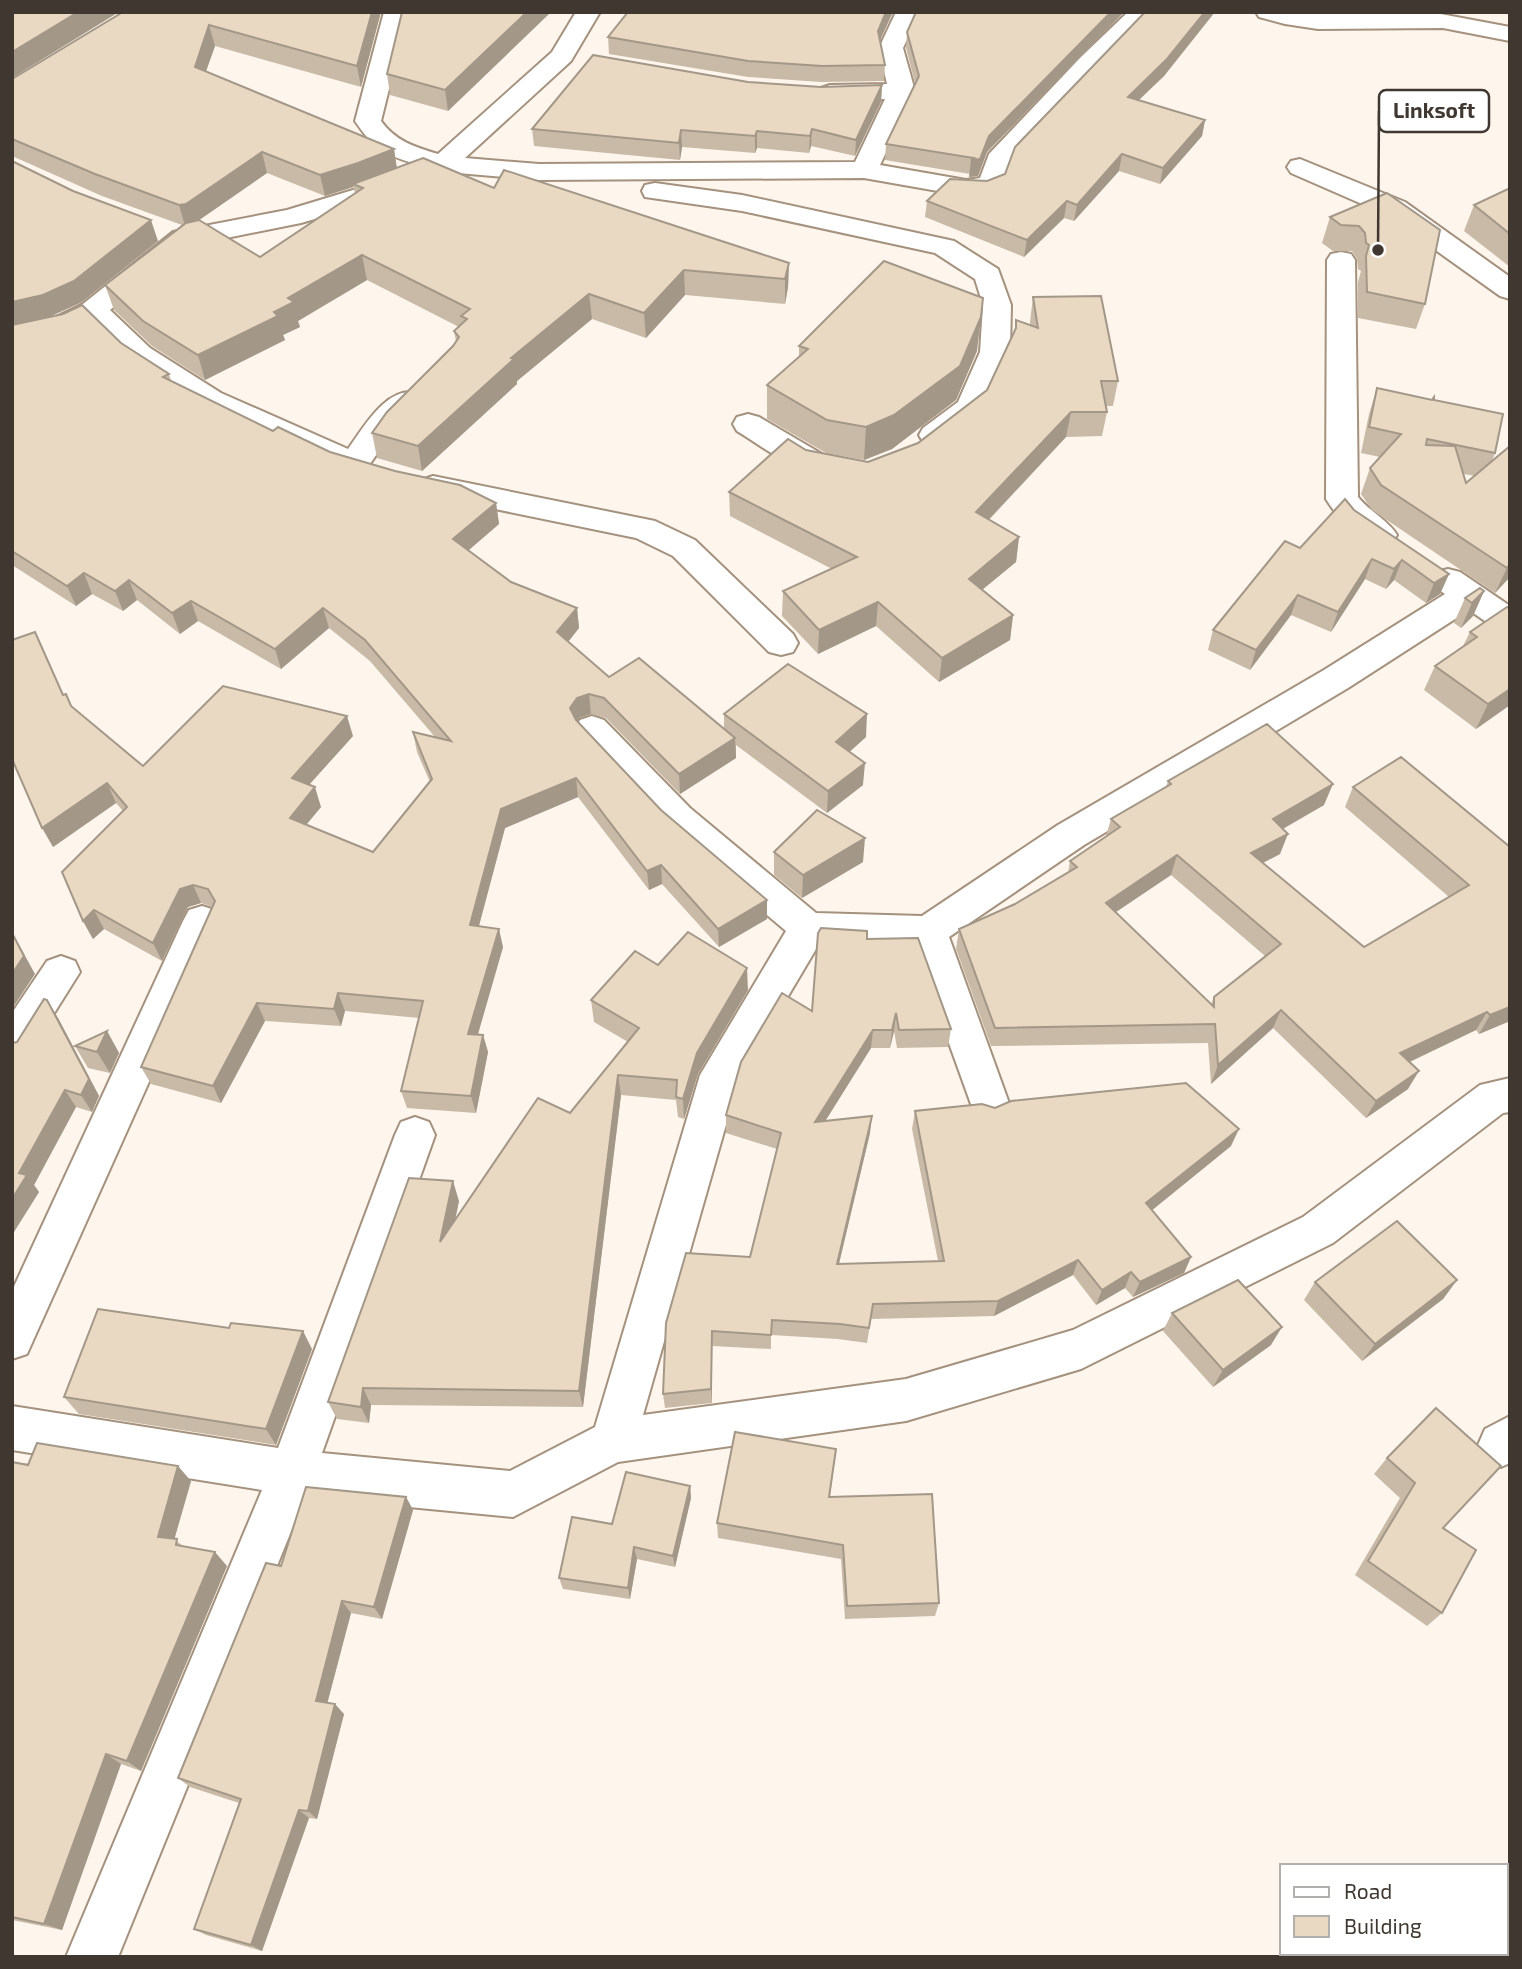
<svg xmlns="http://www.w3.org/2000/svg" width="1522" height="1969" font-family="'Exo 2',sans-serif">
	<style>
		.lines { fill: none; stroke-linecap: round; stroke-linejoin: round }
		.minor-casing { stroke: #a4917e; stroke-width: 4 }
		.minor { fill: #fff; fill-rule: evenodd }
		.wall { fill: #c8baa7; fill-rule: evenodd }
		.shaded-wall { fill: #a39788 }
		.building { fill: #e9d8c2; stroke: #a39788; stroke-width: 2; fill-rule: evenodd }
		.leader { fill: none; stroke: #403830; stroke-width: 2.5 }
		.callout-dot { fill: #403830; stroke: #fff; stroke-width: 2.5 }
		.callout { fill: #fff; stroke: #403830; stroke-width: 2.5 }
		.callout-label { font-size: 21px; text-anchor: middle; font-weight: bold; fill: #403830 }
	</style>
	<rect width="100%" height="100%" fill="#fef6ed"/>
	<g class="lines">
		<!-- minor casing -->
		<g class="minor-casing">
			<g id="minor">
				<path d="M 384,12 L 408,12 L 381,121 C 395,141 415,147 438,154 L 552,52 L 576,12 L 600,12 L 571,61 L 465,158 L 539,164 L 855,162 L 885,99 L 830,101 L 821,98 L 817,93 L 821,88 L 830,85 L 887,84 L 879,48 L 896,12 L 920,12 L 903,48 L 915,91 L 880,165 L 966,180 L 980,178 L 989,154 L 1081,57 L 1128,12 L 1154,12 L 1011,162 L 1002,188 L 985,195 L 966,196 L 864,178 L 539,180 L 446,172 L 383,199 L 301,223 L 192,245 L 110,310 L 150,348 L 221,393 L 348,449 C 364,427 387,385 418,393 L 422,400 L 390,435 L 365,471 L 354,474 L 343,471 L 199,407 L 130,362 L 90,323 L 70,333 L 12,345 L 12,327 L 52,319 L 83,304 L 173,232 L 287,210 L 363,187 L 418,165 C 383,153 376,152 355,121 Z"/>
				<path d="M 1256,12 L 1430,12 L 1510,27 L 1510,41 L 1443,28 L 1318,29 L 1285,24 L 1259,17 Z"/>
				<path d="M 1300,159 L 1405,202 L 1510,277 L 1510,299 L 1500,296 L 1385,214 L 1291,173 L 1287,167 L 1291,161 Z"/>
				<path d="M 655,183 L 742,195 L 954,241 L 998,269 L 1011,305 L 1010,352 L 986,407 L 982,414 L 945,442 L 934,445 L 923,442 L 919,435 L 923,428 L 958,402 L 980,352 L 983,305 L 975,279 L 935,253 L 742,211 L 645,197 L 642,191 L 645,185 Z"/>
				<path d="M 1341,252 L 1351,254 L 1355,260 L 1358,497 C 1369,511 1389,521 1397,535 L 1392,543 C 1364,551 1340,521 1326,499 L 1327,260 L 1331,254 Z"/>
				<path d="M 748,414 L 759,417 L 827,457 L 840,461 L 844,468 L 840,475 C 809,484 764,447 737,431 L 733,424 L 737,417 Z"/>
				<path d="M 433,476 L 655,521 L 695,540 L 793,634 L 798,643 L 793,652 L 781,655 L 769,652 L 673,556 L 636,538 L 422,494 L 417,487 L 422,480 Z"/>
				<path d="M 1448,569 L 1460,572 L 1510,606 L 1510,634 L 1498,630 L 1469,610 L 1348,688 L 1084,845 L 949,937 L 1010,1106 L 1004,1118 L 990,1123 L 976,1118 L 914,946 L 819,944 L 739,1079 L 643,1415 L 906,1379 L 1073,1330 L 1303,1217 L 1480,1085 L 1510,1078 L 1510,1112 L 1503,1113 L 1333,1243 L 1081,1369 L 906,1421 L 618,1462 L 513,1517 L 305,1497 L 118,1957 L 66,1957 L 262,1490 L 12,1450 L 12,1406 L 278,1448 L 395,1135 L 401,1122 L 415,1117 L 429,1122 L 435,1135 L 322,1453 L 510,1471 L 595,1427 L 700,1075 L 786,931 L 664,828 L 580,738 L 575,729 L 580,720 L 592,716 L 604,720 L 690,808 L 816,913 L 922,916 L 1058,825 L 1324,670 L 1445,594 L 1436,588 L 1432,580 L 1436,572 Z"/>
				<path d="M 202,906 L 215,910 L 221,921 L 27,1354 L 12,1359 L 12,1291 L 183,921 L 189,910 Z"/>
				<path d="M 61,956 L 75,961 L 80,972 L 26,1058 L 12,1063 L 12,1013 L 47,961 Z"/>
				<path d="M 1510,1416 L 1510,1463 L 1501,1467 L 1485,1461 L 1478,1445 L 1485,1429 Z"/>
			</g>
		</g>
		<!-- minor -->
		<use href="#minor" class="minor"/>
	</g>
	<!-- wall -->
	<g class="wall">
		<path d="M 123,12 L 381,12 L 361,87 L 215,46 L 206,71 L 394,149 L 397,168 L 494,188 L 789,263 L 788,287 L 785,304 L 685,295 L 646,338 L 592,319 L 517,381 L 517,384 L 422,471 L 377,458 L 372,433 L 453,346 L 456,341 L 454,331 L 459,327 L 367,280 L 298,321 L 300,327 L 283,335 L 285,340 L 205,380 L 152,346 L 114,310 L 105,285 L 182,225 L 102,196 L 12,156 L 12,79 ZM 267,173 L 325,196 L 353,187 L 355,193 L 260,257 L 199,220 Z"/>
		<path d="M 551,12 L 448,111 L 390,95 L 387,74 Z"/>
		<path d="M 916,12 L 1124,12 L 987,152 L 978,176 L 969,177 L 970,174 L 885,160 L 886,144 L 915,83 L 906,48 L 907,32 Z"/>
		<path d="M 1213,13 L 1164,76 L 1139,100 L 1205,120 L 1202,136 L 1160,184 L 1119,171 L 1074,221 L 1064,218 L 1024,257 L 925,217 L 927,201 L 987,181 L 1005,174 Z"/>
		<path d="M 608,37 L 880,41 L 885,65 L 884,81 L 821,82 L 748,77 L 609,54 Z"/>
		<path d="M 748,82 L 821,87 L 882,85 L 881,102 L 855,156 L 811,146 L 809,153 L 757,148 L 755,153 L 682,147 L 680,160 L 534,146 L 532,129 Z"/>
		<path d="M 12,161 L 158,241 L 82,302 L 51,316 L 121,343 L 169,374 L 171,381 L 273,431 L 330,452 L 496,503 L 499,524 L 468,551 L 511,582 L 577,608 L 579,628 L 568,642 L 609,677 L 724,729 L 724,714 L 866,737 L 849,752 L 863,785 L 827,813 L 736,745 L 736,758 L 680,794 L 606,718 L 591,714 L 579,718 L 577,721 L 661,810 L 767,900 L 767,919 L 719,947 L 662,884 L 649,890 L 578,797 L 505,828 L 479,926 L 503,947 L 478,1034 L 483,1035 L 488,1052 L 476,1113 L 407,1108 L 401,1091 L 419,1018 L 345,1011 L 341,1026 L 265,1021 L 221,1103 L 151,1084 L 141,1067 L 213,907 L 201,903 L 188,907 L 162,961 L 104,929 L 93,939 L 83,921 L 123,811 L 116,803 L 53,847 L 63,695 L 71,706 L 143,766 L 353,736 L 309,785 L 321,807 L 306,825 L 373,852 L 430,782 L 417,752 L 413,732 L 435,737 L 370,661 L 329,628 L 281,669 L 198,621 L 180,634 L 137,600 L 123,611 L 92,594 L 76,606 L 12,565 Z"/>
		<path d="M 1510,188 L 1510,267 L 1464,231 L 1474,205 Z"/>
		<path d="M 1387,193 L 1425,304 L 1416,329 L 1358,318 L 1358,282 L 1361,271 L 1358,269 L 1357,259 L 1352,251 L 1333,251 L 1322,243 L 1330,217 Z"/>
		<path d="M 1033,297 L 1118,381 L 1113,406 L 1106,406 L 1107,412 L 1102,436 L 1066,437 L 989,520 L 1019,537 L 1016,562 L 982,590 L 1013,615 L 1010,640 L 939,682 L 876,626 L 818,654 L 782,616 L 783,591 L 832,569 L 730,516 L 729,492 L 806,450 L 868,462 L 918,443 L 987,390 L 1015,330 L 1016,320 L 1030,325 L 1030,322 Z"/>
		<path d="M 799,346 L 977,351 L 956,400 L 892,449 L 864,460 L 826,453 L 767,419 L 767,385 L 799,357 Z"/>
		<path d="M 1377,388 L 1434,400 L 1495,453 L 1492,461 L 1510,577 L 1495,593 L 1372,510 L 1361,494 L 1370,468 L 1380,457 L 1361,453 L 1369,414 ZM 1464,474 L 1475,476 L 1466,483 Z"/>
		<path d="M 1354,510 L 1449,574 L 1440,594 L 1426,603 L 1394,580 L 1386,589 L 1365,579 L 1331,632 L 1291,615 L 1250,670 L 1208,650 L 1213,630 L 1300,548 Z"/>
		<path d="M 1484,591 L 1473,616 L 1461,628 L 1454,623 L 1465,598 Z"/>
		<path d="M 1510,608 L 1510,705 L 1476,729 L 1424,690 L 1435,666 L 1463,646 L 1470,632 Z"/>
		<path d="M 1168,781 L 1324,805 L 1283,829 L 1280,854 L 1263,863 L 1364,947 L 1449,897 L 1345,807 L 1353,787 L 1510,847 L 1510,1021 L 1479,1034 L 1476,1030 L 1410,1062 L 1408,1089 L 1366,1118 L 1273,1028 L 1211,1084 L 1208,1043 L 991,1046 L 956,949 L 959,929 L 1015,904 L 1068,873 L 1070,861 L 1106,836 L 1111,819 L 1166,787 ZM 1171,875 L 1265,956 L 1214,997 L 1211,1004 L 1116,912 Z"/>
		<path d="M 774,852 L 863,862 L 802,898 L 774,875 Z"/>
		<path d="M 867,939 L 951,1029 L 948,1047 L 897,1048 L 894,1031 L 890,1048 L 871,1048 L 825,1121 L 870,1133 L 839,1264 L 938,1261 L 912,1129 L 915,1111 L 995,1108 L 1231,1146 L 1152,1210 L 1191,1257 L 1184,1273 L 1133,1297 L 1125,1288 L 1096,1305 L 1073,1275 L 994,1316 L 871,1319 L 867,1343 L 838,1339 L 771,1335 L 771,1349 L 712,1346 L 712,1403 L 665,1408 L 663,1394 L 750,1257 L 777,1149 L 726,1133 L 726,1115 L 812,1011 Z"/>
		<path d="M 658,965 L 748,990 L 698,1074 L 684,1119 L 678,1117 L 676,1100 L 621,1095 L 583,1407 L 371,1405 L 369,1423 L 337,1419 L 328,1402 L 459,1201 L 454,1222 L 570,1113 L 628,1042 L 594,1022 L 591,1000 Z"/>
		<path d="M 58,1018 L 99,1096 L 92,1112 L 76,1107 L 34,1185 L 39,1192 L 12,1235 L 12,1043 L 17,1042 Z"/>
		<path d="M 107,1031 L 119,1053 L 110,1073 L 88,1068 L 75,1046 Z"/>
		<path d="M 1457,1280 L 1443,1299 L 1362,1361 L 1304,1300 L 1315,1282 Z"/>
		<path d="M 1172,1313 L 1271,1345 L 1213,1387 L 1163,1331 Z"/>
		<path d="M 312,1349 L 276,1445 L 79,1414 L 64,1397 Z"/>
		<path d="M 1436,1408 L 1443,1528 L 1442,1613 L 1427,1626 L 1355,1575 L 1400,1498 L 1374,1474 L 1387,1458 Z"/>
		<path d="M 836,1449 L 830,1497 L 939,1603 L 935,1616 L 845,1619 L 841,1559 L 718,1538 L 717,1523 Z"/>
		<path d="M 12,1462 L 191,1481 L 174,1539 L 183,1546 L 227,1566 L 141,1771 L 121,1764 L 62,1930 L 12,1920 Z"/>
		<path d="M 690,1486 L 691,1498 L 675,1567 L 637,1559 L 630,1599 L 563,1589 L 559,1578 Z"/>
		<path d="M 406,1497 L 413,1510 L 382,1619 L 351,1613 L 327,1703 L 344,1714 L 317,1819 L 309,1818 L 262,1951 L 206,1935 L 194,1929 L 239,1803 L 190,1787 L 178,1778 L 281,1566 Z"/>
	</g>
	<!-- shaded-wall -->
	<g class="shaded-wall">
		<path d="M 78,12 L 119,12 L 12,78 L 12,52 Z"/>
		<path d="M 372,12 L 381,12 L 361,87 L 357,66 Z"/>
		<path d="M 527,12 L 551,12 L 448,111 L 445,90 Z"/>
		<path d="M 886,12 L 893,12 L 877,47 L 878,31 Z"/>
		<path d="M 1111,12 L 1124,12 L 987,152 L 978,176 L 969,177 L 971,160 L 980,159 L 989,136 Z"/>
		<path d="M 1205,12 L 1215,12 L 1164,76 L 1125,113 L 1128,97 Z"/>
		<path d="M 209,25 L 215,46 L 200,88 L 195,67 Z"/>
		<path d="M 882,85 L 881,102 L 855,156 L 856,140 Z"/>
		<path d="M 1205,120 L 1202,136 L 1160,184 L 1163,168 Z"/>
		<path d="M 812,129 L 811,146 L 809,153 L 810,136 Z"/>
		<path d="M 681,130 L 682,147 L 680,160 L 679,143 Z"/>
		<path d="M 757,131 L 757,148 L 755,153 L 755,136 Z"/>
		<path d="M 394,149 L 397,170 L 353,184 L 353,187 L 325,196 L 320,175 Z"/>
		<path d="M 262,152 L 267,173 L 192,225 L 185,226 L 179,205 Z"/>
		<path d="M 1122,154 L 1119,171 L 1074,221 L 1077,205 Z"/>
		<path d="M 1067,201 L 1064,218 L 1024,257 L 1027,240 Z"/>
		<path d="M 151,220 L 158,241 L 82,302 L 51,316 L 12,325 L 12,302 Z"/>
		<path d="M 362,255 L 367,280 L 298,321 L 300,327 L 283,335 L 285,340 L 205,380 L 198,355 L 274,312 L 288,298 Z"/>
		<path d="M 789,263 L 788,287 L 785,304 L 785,279 Z"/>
		<path d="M 684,270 L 685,295 L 646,338 L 644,313 Z"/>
		<path d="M 589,294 L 592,319 L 517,381 L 517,384 L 422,471 L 418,446 L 511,358 Z"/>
		<path d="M 981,317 L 977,351 L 956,400 L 892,449 L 864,460 L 866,427 Z"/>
		<path d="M 1071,412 L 1066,437 L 972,537 L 976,512 Z"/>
		<path d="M 496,503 L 499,524 L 457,560 L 453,539 Z"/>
		<path d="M 1019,537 L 1016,562 L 966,603 L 969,579 Z"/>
		<path d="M 1372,559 L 1365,579 L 1331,632 L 1338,612 Z"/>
		<path d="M 1402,560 L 1394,580 L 1386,589 L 1394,569 Z"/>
		<path d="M 1510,564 L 1510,577 L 1495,593 L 1507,568 Z"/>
		<path d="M 84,573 L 92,594 L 76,606 L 67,586 Z"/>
		<path d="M 1449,574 L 1440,594 L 1426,603 L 1434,583 Z"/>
		<path d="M 129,580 L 137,600 L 123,611 L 115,591 Z"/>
		<path d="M 1484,591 L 1473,616 L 1461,628 L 1472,603 Z"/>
		<path d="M 1298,595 L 1291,615 L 1250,670 L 1256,650 Z"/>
		<path d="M 191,601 L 198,621 L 180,634 L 172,613 Z"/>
		<path d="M 878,602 L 876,626 L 818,654 L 819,630 Z"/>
		<path d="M 323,608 L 329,628 L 281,669 L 275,649 Z"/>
		<path d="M 577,608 L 579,628 L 560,652 L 557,632 Z"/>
		<path d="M 1013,615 L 1010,640 L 939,682 L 942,658 Z"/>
		<path d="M 1510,689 L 1510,705 L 1476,729 L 1488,704 Z"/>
		<path d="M 589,694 L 591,714 L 579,718 L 573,728 L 570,708 L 577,698 Z"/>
		<path d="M 867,714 L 866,737 L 835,765 L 836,742 Z"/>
		<path d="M 347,716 L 353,736 L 298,797 L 292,778 Z"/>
		<path d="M 735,738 L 736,758 L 680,794 L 679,774 Z"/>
		<path d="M 865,763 L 863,785 L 827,813 L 828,791 Z"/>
		<path d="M 576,778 L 578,797 L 505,828 L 474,944 L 470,925 L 501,809 Z"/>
		<path d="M 107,783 L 116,803 L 53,847 L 42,828 Z"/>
		<path d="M 1333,784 L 1324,805 L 1265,839 L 1273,819 Z"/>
		<path d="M 315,787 L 321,807 L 296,837 L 290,818 Z"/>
		<path d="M 1288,834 L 1280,854 L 1243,873 L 1251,853 Z"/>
		<path d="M 865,838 L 863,862 L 802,898 L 803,875 Z"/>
		<path d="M 1177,855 L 1171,875 L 1101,922 L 1106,903 Z"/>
		<path d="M 661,865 L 662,884 L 649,890 L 647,871 Z"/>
		<path d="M 193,885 L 201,903 L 188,907 L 162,961 L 153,943 L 180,889 Z"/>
		<path d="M 767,900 L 767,919 L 719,947 L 718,929 Z"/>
		<path d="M 94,910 L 104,929 L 93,939 L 83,921 Z"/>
		<path d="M 499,929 L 503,947 L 473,1051 L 468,1034 Z"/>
		<path d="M 12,932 L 35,974 L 12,1009 Z"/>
		<path d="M 747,968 L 748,990 L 698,1074 L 684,1119 L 683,1099 L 697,1053 Z"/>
		<path d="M 338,993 L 345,1011 L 341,1026 L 334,1009 Z"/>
		<path d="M 47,1000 L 58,1018 L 99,1096 L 92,1112 L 81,1095 Z"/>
		<path d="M 257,1003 L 265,1021 L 221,1103 L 213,1086 Z"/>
		<path d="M 1510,1007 L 1510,1021 L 1479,1034 L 1490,1015 Z"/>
		<path d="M 1281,1010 L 1273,1028 L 1211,1084 L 1218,1065 Z"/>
		<path d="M 1487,1012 L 1476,1030 L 1390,1071 L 1400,1053 Z"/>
		<path d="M 896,1013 L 894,1031 L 890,1048 L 892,1030 Z"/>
		<path d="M 873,1030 L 871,1048 L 814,1139 L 815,1122 Z"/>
		<path d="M 107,1031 L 119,1053 L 110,1073 L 97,1052 Z"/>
		<path d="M 483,1035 L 488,1052 L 476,1113 L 471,1096 Z"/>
		<path d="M 1419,1071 L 1408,1089 L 1366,1118 L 1376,1101 Z"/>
		<path d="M 618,1075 L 621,1095 L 583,1407 L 579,1391 Z"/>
		<path d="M 65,1090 L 76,1107 L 34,1185 L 39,1192 L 12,1235 L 12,1199 L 19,1173 Z"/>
		<path d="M 872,1116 L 870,1133 L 835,1280 L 837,1264 Z"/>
		<path d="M 1239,1129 L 1231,1146 L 1140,1220 L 1146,1203 Z"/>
		<path d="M 453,1181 L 459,1201 L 447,1261 L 440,1242 Z"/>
		<path d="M 1191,1257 L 1184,1273 L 1133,1297 L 1140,1282 Z"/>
		<path d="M 1078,1260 L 1073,1275 L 994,1316 L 998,1301 Z"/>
		<path d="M 1131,1272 L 1125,1288 L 1096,1305 L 1102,1290 Z"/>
		<path d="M 1457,1280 L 1443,1299 L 1362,1361 L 1375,1344 Z"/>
		<path d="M 1282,1327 L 1271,1345 L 1213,1387 L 1223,1370 Z"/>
		<path d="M 303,1331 L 312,1349 L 276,1445 L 266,1429 Z"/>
		<path d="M 712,1331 L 712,1403 L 711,1389 Z"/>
		<path d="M 363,1388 L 371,1405 L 369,1423 L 361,1407 Z"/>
		<path d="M 178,1466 L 191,1481 L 171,1551 L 158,1537 Z"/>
		<path d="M 690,1486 L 691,1498 L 675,1567 L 673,1556 Z"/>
		<path d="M 406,1497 L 413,1510 L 382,1619 L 374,1607 Z"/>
		<path d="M 634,1547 L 637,1559 L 630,1599 L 628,1588 Z"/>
		<path d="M 215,1552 L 227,1566 L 141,1771 L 127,1761 Z"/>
		<path d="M 342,1601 L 351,1613 L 325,1712 L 316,1701 Z"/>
		<path d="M 335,1704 L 344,1714 L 317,1819 L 308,1811 Z"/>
		<path d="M 106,1754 L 121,1764 L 62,1930 L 44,1924 Z"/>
		<path d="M 299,1810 L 309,1818 L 262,1951 L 251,1945 Z"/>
	</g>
	<!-- building -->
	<g class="building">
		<path d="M 12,12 L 78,12 L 12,52 Z"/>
		<path d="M 123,12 L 372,12 L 357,66 L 209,25 L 195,67 L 394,149 L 358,163 L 320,175 L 262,152 L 186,204 L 179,205 L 95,174 L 12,139 L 12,79 Z"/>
		<path d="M 402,12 L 527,12 L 445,90 L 387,74 Z"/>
		<path d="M 628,12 L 886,12 L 878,31 L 885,65 L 822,66 L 748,61 L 608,37 Z"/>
		<path d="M 916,12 L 1111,12 L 989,136 L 980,159 L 971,160 L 974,158 L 886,144 L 919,76 L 907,32 Z"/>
		<path d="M 1145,12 L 1205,12 L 1167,59 L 1128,97 L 1205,120 L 1163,168 L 1122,154 L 1077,205 L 1067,201 L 1027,240 L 927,201 L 950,179 L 987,181 L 1005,174 L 1015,147 Z"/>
		<path d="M 593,55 L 748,82 L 821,87 L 882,85 L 856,140 L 812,129 L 810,136 L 757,131 L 755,136 L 681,130 L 679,143 L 532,129 Z"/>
		<path d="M 423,158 L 494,188 L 504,170 L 789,263 L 785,279 L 684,270 L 644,313 L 589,294 L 511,358 L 514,359 L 418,446 L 372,433 L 387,412 L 453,346 L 459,337 L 454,331 L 467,319 L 461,316 L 470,309 L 362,255 L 288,298 L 294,302 L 274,312 L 278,316 L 198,355 L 143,321 L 105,285 L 186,223 L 199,220 L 260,257 L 363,188 L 353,184 Z"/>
		<path d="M 12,161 L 73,191 L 151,220 L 74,281 L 43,295 L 12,302 Z"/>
		<path d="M 1510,188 L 1510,234 L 1474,205 Z"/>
		<path d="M 1387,193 L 1440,230 L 1425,304 L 1367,292 L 1366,256 L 1369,245 L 1366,243 L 1365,233 L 1359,226 L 1341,225 L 1330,217 Z"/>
		<path d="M 884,261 L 983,298 L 981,317 L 960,366 L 894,415 L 866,427 L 827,420 L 767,385 L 808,349 L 799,346 Z"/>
		<path d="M 1101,296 L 1118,381 L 1101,381 L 1107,412 L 1071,412 L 976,512 L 1019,537 L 969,579 L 1013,615 L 942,658 L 878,602 L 819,630 L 783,591 L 857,557 L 729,492 L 788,439 L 806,450 L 868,462 L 918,443 L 987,390 L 1016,328 L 1016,320 L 1038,328 L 1033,297 Z"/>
		<path d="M 82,305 L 121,343 L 169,374 L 163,377 L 273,431 L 278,427 L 330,452 L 395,471 L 460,485 L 496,503 L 453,539 L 511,582 L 577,608 L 557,632 L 609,677 L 639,658 L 735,738 L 679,774 L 604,698 L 589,694 L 577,698 L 570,708 L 576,720 L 661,810 L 767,900 L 718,929 L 661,865 L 647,871 L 576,778 L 501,809 L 470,925 L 499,929 L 468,1034 L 483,1035 L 471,1096 L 401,1091 L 423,1001 L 338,993 L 334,1009 L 257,1003 L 213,1086 L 141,1067 L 215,901 L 208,889 L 193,885 L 180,889 L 153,943 L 94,910 L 83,921 L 62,872 L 127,807 L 107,783 L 42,828 L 12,759 L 12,640 L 35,632 L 63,695 L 66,694 L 71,706 L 143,766 L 223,686 L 347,716 L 292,778 L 315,787 L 290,818 L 373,852 L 432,779 L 413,732 L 451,741 L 365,640 L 323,608 L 275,649 L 191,601 L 172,613 L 129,580 L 115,591 L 84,573 L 67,586 L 12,551 L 12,325 L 63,314 Z"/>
		<path d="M 1377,388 L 1432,400 L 1434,397 L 1434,400 L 1503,414 L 1495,453 L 1427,439 L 1426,445 L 1455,446 L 1466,483 L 1510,446 L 1510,564 L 1507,568 L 1381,485 L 1370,468 L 1401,434 L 1369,427 Z"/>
		<path d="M 1345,499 L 1354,510 L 1449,574 L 1434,583 L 1402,560 L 1394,569 L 1372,559 L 1338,612 L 1298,595 L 1256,650 L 1213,630 L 1285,541 L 1300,548 Z"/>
		<path d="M 1480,588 L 1484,591 L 1472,603 L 1465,598 Z"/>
		<path d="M 1507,607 L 1510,608 L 1510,689 L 1488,704 L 1435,666 L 1477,637 L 1470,632 Z"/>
		<path d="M 788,664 L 867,714 L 836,742 L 865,763 L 828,791 L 724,714 Z"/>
		<path d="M 1267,724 L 1333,784 L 1273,819 L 1288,834 L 1251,853 L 1364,947 L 1469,885 L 1353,787 L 1401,757 L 1510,847 L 1510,1007 L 1490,1015 L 1487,1012 L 1400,1053 L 1419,1071 L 1376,1101 L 1281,1010 L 1218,1065 L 1215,1024 L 995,1028 L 959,929 L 1015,904 L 1077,867 L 1070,861 L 1120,827 L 1111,819 L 1171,784 L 1168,781 ZM 1177,855 L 1281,944 L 1214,997 L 1214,1007 L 1106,903 Z"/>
		<path d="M 817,810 L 865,838 L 803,875 L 774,852 Z"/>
		<path d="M 821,928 L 867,931 L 867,939 L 918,938 L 951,1029 L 899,1030 L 896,1013 L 892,1030 L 873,1030 L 815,1122 L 872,1116 L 837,1264 L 944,1261 L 915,1111 L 982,1104 L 995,1108 L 1011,1101 L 1186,1083 L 1239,1129 L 1146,1203 L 1191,1257 L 1140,1282 L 1131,1272 L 1102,1290 L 1078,1260 L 998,1301 L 873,1304 L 869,1328 L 840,1324 L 772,1320 L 771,1335 L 712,1331 L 711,1389 L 663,1394 L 666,1323 L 686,1253 L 750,1257 L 781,1133 L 726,1115 L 741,1062 L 782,993 L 812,1011 L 818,933 Z"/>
		<path d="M 688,932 L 747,968 L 697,1053 L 683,1099 L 676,1097 L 677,1080 L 618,1075 L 579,1391 L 363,1388 L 361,1407 L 328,1402 L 409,1178 L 453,1181 L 440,1242 L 538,1098 L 570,1113 L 639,1028 L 591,1000 L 635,951 L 658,965 Z"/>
		<path d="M 12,933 L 24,956 L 12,974 Z"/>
		<path d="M 44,999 L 47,1000 L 89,1079 L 81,1095 L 65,1090 L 19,1173 L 27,1175 L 12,1199 L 12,1043 L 17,1042 Z"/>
		<path d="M 107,1031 L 97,1052 L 75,1046 Z"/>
		<path d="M 1397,1221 L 1457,1280 L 1375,1344 L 1315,1282 Z"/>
		<path d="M 1238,1280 L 1282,1327 L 1223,1370 L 1172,1313 Z"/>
		<path d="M 98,1309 L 229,1328 L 231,1323 L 303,1331 L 266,1429 L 64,1397 Z"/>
		<path d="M 1436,1408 L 1501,1466 L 1443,1528 L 1476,1550 L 1442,1613 L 1368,1561 L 1415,1483 L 1387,1458 Z"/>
		<path d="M 735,1432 L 836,1449 L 829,1497 L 932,1494 L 939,1603 L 847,1606 L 843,1545 L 717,1523 Z"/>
		<path d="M 37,1443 L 178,1466 L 158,1537 L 177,1539 L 176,1545 L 215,1552 L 127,1761 L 106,1754 L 44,1924 L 12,1917 L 12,1462 L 28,1465 Z"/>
		<path d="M 626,1472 L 690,1486 L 673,1556 L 634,1547 L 628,1588 L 559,1578 L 572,1517 L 612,1524 Z"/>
		<path d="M 306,1487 L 406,1497 L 374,1607 L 342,1601 L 316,1701 L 335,1704 L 308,1811 L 299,1810 L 251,1945 L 194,1929 L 241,1799 L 178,1778 L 266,1563 L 281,1566 Z"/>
	</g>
	<!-- callouts -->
	<path class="leader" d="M1378 250L1379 111"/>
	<circle class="callout-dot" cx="1378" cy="250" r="7"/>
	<rect class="callout" x="1379" y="90" width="110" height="42" rx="7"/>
	<g class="callout-label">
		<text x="1434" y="118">Linksoft</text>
	</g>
	<!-- border -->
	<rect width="1522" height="1969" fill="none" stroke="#403830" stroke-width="28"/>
	<!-- legend -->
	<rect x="1280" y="1864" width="228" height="91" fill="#ffffff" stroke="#b3afac" stroke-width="2"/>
	<rect x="1294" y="1887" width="35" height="10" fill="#ffffff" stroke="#b3afac" stroke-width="2"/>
	<text x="1344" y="1899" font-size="21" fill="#403830">Road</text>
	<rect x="1294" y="1916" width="35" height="21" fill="#e9d8c2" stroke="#b3afac" stroke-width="2"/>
	<text x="1344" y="1934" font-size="21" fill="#403830">Building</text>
</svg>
